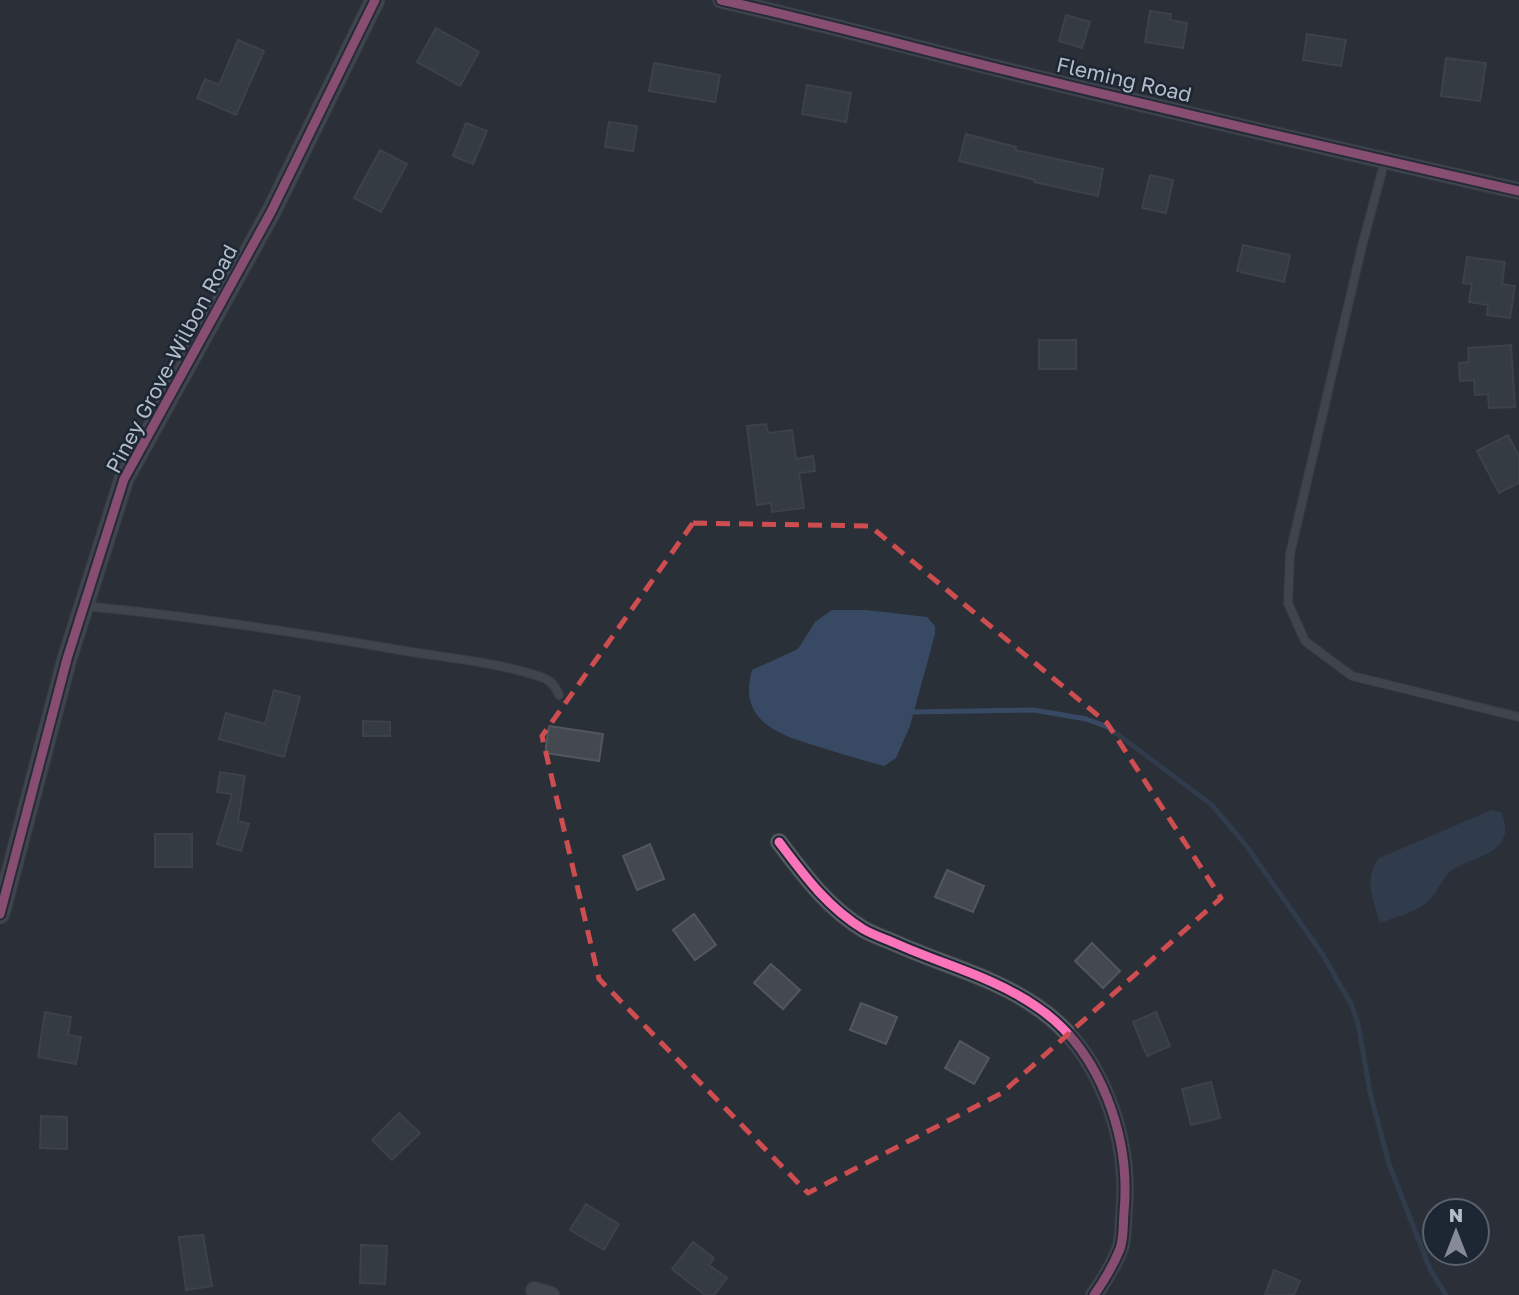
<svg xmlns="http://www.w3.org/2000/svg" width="1519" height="1295" font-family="'Golos Text',sans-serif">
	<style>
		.water { fill: #384963 }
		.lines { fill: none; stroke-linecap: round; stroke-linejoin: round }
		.stream { stroke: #384963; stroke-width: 5 }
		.building { fill: #444950; stroke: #52575f; stroke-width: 2 }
		.service-casing { stroke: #484c53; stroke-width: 10 }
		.minor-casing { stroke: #484c53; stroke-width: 18 }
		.tertiary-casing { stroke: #484c53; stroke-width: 21 }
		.service { stroke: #5a5e66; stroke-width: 8 }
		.minor { stroke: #5a5e66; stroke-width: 16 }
		.tertiary { stroke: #5a5e66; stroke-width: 19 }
		.cycleway-casing { stroke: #1d2633; stroke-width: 13 }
		.cycleway { stroke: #fb73b8; stroke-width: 9 }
		.marked { fill: none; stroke: #ce4d50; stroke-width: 5; stroke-dasharray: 14 9; stroke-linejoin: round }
		.labels { text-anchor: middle; stroke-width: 5; stroke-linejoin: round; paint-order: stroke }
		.street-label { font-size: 21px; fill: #b4bcc9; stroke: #1d2633 }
	</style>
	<rect width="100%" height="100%" fill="#2a3038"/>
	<!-- water -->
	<g class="water">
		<path d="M 832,610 L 866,610 L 927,617 L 935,626 L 935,634 L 910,726 L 896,758 L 884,766 C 865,761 846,755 826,749 C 786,737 736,725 752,670 L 798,649 L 815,622 Z"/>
		<path d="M 1492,810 L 1501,812 C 1519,852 1477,855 1452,870 C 1444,876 1439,888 1433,896 C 1421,912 1398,916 1380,923 C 1373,898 1363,880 1379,858 Z"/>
	</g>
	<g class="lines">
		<!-- stream -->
		<path class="stream" d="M 910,712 L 1034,710 L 1086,719 L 1108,727 L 1212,805 L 1248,848 L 1323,955 L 1351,1004 L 1358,1023 L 1370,1092 L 1389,1164 L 1430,1269 L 1446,1295"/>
	</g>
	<!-- building -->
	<g class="building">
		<path d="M 1150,11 L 1171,14 L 1170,20 L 1187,23 L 1183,48 L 1145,42 Z"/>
		<path d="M 1066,15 L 1090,22 L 1082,48 L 1059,41 Z"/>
		<path d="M 436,28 L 479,52 L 460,86 L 417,62 Z"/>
		<path d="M 1307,34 L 1346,40 L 1341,66 L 1303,60 Z"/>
		<path d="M 238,40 L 264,51 L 236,115 L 197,98 L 205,79 L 219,85 Z"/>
		<path d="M 1446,58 L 1486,63 L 1480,101 L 1441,96 Z"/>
		<path d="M 654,63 L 720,75 L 715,102 L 649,91 Z"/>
		<path d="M 807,85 L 851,93 L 846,122 L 802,114 Z"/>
		<path d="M 609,122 L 637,126 L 633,151 L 605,147 Z"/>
		<path d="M 466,123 L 487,131 L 473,164 L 453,156 Z"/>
		<path d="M 966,134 L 1016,147 L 1015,150 L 1103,169 L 1098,196 L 1034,182 L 1035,180 L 959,161 Z"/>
		<path d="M 380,150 L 407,164 L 381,212 L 354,198 Z"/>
		<path d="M 1150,175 L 1173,180 L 1166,213 L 1142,208 Z"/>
		<path d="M 1243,245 L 1290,255 L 1284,282 L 1237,271 Z"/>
		<path d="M 1467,257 L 1505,262 L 1502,284 L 1515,286 L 1510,318 L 1487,315 L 1488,305 L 1469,302 L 1472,284 L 1463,283 Z"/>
		<rect x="1039" y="340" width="37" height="29"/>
		<path d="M 1511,345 L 1515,407 L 1489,408 L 1488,394 L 1475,395 L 1474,380 L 1460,381 L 1459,363 L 1469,362 L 1468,348 Z"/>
		<path d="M 766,424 L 768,433 L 792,430 L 796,459 L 813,456 L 815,471 L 799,473 L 804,508 L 772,512 L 771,503 L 757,505 L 747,426 Z"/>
		<path d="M 1508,435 L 1519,456 L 1519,483 L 1499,493 L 1477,451 Z"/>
		<path d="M 274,690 L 300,697 L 284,757 L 219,739 L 226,713 L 265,724 Z"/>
		<path d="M 363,721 L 390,722 L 390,736 L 363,736 Z"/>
		<path d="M 549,726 L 603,734 L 599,761 L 545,753 Z"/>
		<path d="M 220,772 L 245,776 L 238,821 L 249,824 L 241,851 L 217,844 L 232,794 L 217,792 Z"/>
		<rect x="155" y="834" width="37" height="33"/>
		<path d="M 650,844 L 664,879 L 637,890 L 623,856 Z"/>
		<path d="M 947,870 L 984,886 L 973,912 L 935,897 Z"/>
		<path d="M 694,914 L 716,945 L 695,960 L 673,930 Z"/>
		<path d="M 1092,943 L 1120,971 L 1103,988 L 1075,961 Z"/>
		<path d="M 771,964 L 800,990 L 783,1009 L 754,983 Z"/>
		<path d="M 861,1003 L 897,1017 L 886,1044 L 850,1030 Z"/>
		<path d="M 45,1012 L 71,1017 L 68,1035 L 81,1037 L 76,1064 L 38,1057 Z"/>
		<path d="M 1156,1012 L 1170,1046 L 1147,1056 L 1133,1022 Z"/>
		<path d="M 960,1041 L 989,1058 L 974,1084 L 945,1068 Z"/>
		<path d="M 1211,1082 L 1220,1118 L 1191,1125 L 1182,1089 Z"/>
		<path d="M 399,1113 L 420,1133 L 392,1160 L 372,1140 Z"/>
		<path d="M 41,1116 L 67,1117 L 67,1149 L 40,1148 Z"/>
		<path d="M 586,1204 L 619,1224 L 604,1250 L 570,1230 Z"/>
		<path d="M 203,1235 L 212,1286 L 186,1290 L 179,1237 Z"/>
		<path d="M 693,1242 L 714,1258 L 709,1265 L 727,1278 L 714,1295 L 705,1295 L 672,1269 Z"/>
		<path d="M 361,1245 L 387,1246 L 385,1284 L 360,1283 Z"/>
		<path d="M 1274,1270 L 1300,1281 L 1294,1295 L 1265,1295 Z"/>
	</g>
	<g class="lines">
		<!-- service casing -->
		<g class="service-casing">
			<g id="service">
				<path d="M 1385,160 L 1362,246 L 1290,554 L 1288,603 L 1305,641 L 1352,676 L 1519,717"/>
				<path d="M 84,606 C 190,616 295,632 400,650 C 446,658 497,662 541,677 C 551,680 555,686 559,695"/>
			</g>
		</g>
		<!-- minor casing -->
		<g class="minor-casing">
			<g id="minor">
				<path d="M 721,0 C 816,21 910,47 1004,70 C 1175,112 1347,152 1519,191"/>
				<path d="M 779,842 C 804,875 827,907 863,929 C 873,935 886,939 897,944 C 944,965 994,977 1037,1007 C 1101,1050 1131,1138 1124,1212 C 1123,1224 1124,1238 1120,1249 C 1113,1266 1104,1281 1094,1295"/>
				<path d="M 534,1290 L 551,1295"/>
			</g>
		</g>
		<!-- tertiary casing -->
		<g class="tertiary-casing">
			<path id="tertiary" d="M 0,914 L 67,659 L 124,479 L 271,212 L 375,0"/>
		</g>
		<!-- service -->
		<use href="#service" class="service"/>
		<!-- minor -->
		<use href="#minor" class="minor"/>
		<!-- tertiary -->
		<use href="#tertiary" class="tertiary"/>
		<!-- cycleway casing -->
		<g class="cycleway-casing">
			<g id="cycleway">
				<path d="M 721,0 C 816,21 910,47 1004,70 C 1175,112 1347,152 1519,191"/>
				<path d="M 779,842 C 804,875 827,907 863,929 C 873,935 886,939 897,944 C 944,965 994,977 1037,1007 C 1101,1050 1131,1138 1124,1212 C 1123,1224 1124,1238 1120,1249 C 1113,1266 1104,1281 1094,1295"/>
				<path d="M 0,914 L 67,659 L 124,479 L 271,212 L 375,0"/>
			</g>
		</g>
		<!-- cycleway -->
		<use href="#cycleway" class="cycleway"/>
	</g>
	<!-- marked area -->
	<path d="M0 0H1519V1295H0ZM 693,523 L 870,526 L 1107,723 L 1221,898 L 1002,1093 L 808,1193 L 599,979 L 542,736 Z" fill="#2a3038" fill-opacity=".55" fill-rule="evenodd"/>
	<path class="marked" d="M 693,523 L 870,526 L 1107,723 L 1221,898 L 1002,1093 L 808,1193 L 599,979 L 542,736 Z"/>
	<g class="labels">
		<!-- street labels -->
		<g class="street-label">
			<text transform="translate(1124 80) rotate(13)" y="7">Fleming Road</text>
			<text transform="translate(172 359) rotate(-62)" y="7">Piney Grove-Wilbon Road</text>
		</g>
	</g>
	<!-- north arrow -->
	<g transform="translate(1456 1232)"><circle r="33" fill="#1d2633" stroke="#59626f" stroke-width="2"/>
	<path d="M0-5L12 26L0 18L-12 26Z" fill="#848b96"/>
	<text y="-10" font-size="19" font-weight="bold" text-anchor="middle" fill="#b4bcc9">N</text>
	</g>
</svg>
